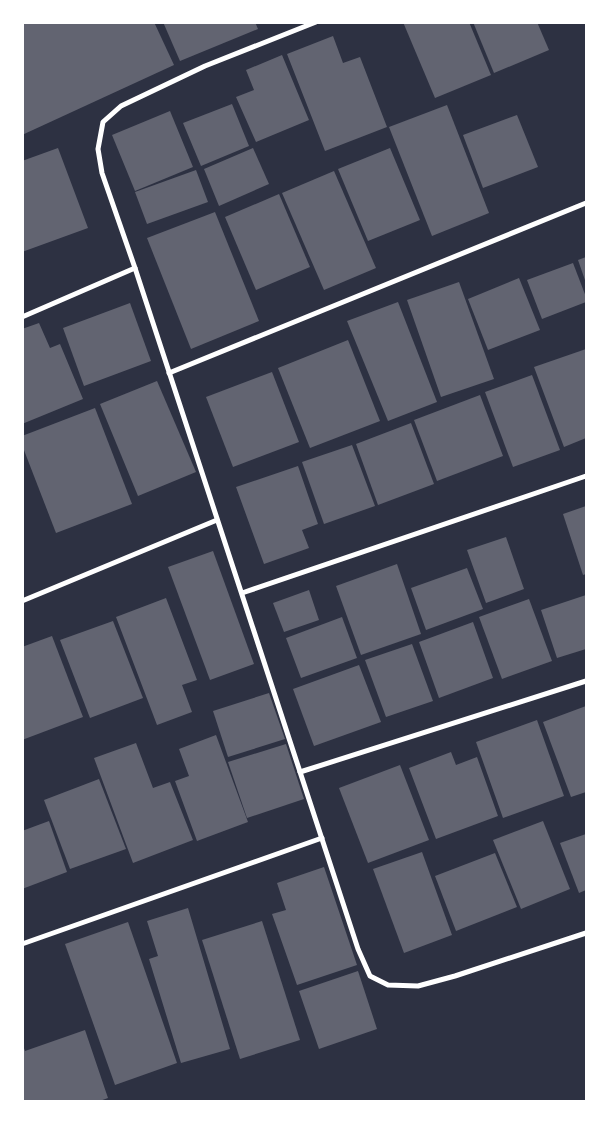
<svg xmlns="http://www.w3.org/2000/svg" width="609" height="1124" font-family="Barlow,sans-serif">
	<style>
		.building { fill: #626471 }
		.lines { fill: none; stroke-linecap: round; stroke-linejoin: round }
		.minor { stroke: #fff; stroke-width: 5 }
	</style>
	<rect width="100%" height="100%" fill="#2d3142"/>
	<!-- building -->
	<g class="building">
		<path d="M 22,22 L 154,22 L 174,65 L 22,135 Z"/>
		<path d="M 163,22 L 255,22 L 258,29 L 180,61 Z"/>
		<path d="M 403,22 L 469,22 L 491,75 L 435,98 Z"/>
		<path d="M 473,22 L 537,22 L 549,50 L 494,73 Z"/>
		<path d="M 333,36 L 343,63 L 360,57 L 387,127 L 325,151 L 287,54 Z"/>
		<path d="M 282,55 L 309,120 L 256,142 L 236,97 L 254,90 L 246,70 Z"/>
		<path d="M 232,104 L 249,146 L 201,166 L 183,123 Z"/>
		<path d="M 447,105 L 489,213 L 432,236 L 389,127 Z"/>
		<path d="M 170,111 L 193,167 L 135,191 L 112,135 Z"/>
		<path d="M 517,115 L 538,167 L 483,188 L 463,135 Z"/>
		<path d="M 58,148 L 88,228 L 22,252 L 22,161 Z"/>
		<path d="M 253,148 L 269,184 L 219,206 L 204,169 Z"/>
		<path d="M 390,148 L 420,220 L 368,241 L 338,169 Z"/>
		<path d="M 196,170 L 208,202 L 147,224 L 135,192 Z"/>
		<path d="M 334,171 L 376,268 L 324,290 L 282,193 Z"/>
		<path d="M 279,194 L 310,267 L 256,290 L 225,217 Z"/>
		<path d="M 215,212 L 259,321 L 191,349 L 147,238 Z"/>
		<path d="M 586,257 L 586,283 L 578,260 Z"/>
		<path d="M 573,263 L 586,297 L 586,302 L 542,319 L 527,280 Z"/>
		<path d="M 519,278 L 540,330 L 488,350 L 468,299 Z"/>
		<path d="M 459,282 L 494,379 L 441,397 L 407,300 Z"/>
		<path d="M 398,302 L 437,402 L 388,421 L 347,321 Z"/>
		<path d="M 130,303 L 151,361 L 84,386 L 63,328 Z"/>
		<path d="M 39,323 L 50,348 L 60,344 L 83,399 L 22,424 L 22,329 Z"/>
		<path d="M 348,340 L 380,421 L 310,448 L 278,368 Z"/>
		<path d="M 586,349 L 586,438 L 564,447 L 534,367 Z"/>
		<path d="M 272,372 L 299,442 L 233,467 L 206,397 Z"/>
		<path d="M 532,375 L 560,450 L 513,467 L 485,392 Z"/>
		<path d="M 157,381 L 196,472 L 138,496 L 100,404 Z"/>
		<path d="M 480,395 L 503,456 L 437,481 L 414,420 Z"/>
		<path d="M 95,408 L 132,504 L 56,533 L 22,445 L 22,436 Z"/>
		<path d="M 411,423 L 434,484 L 378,505 L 356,444 Z"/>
		<path d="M 352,445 L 375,506 L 324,524 L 302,462 Z"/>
		<path d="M 298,466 L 318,524 L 302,530 L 309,548 L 264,564 L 236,487 Z"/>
		<path d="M 586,506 L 586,574 L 583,575 L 563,514 Z"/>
		<path d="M 506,537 L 524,589 L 486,603 L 467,550 Z"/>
		<path d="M 213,551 L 254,664 L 210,680 L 168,567 Z"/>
		<path d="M 397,564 L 421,634 L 361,655 L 336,586 Z"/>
		<path d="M 467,568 L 483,609 L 426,630 L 411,588 Z"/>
		<path d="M 309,590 L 319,620 L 284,632 L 273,603 Z"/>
		<path d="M 586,595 L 586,649 L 557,658 L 541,610 Z"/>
		<path d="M 166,598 L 197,680 L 182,685 L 192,712 L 157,725 L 116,617 Z"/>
		<path d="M 529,599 L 552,661 L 502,679 L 479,617 Z"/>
		<path d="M 342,617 L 357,658 L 301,678 L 286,638 Z"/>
		<path d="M 113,621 L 143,698 L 90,718 L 60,640 Z"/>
		<path d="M 473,622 L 493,678 L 439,698 L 419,642 Z"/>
		<path d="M 52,636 L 83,717 L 22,740 L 22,647 Z"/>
		<path d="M 412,644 L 433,701 L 386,717 L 365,660 Z"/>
		<path d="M 359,665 L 381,722 L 314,746 L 293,689 Z"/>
		<path d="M 269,693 L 285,739 L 228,757 L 213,711 Z"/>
		<path d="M 586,706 L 586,792 L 571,797 L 543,722 Z"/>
		<path d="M 537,720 L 564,796 L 503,818 L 476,742 Z"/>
		<path d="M 216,735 L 248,822 L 197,841 L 175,781 L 189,776 L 179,749 Z"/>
		<path d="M 136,743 L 153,788 L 170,782 L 193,840 L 133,863 L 94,758 Z"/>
		<path d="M 286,744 L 304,799 L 247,818 L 228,762 Z"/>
		<path d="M 451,752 L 456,765 L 477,757 L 498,816 L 436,839 L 409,768 Z"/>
		<path d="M 400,765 L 429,840 L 368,863 L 339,788 Z"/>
		<path d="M 99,779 L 126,849 L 70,869 L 44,800 Z"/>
		<path d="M 49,821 L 67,872 L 22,889 L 22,831 Z"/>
		<path d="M 543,821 L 570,889 L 521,909 L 493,840 Z"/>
		<path d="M 586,834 L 586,890 L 579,893 L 560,843 Z"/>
		<path d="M 422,852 L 452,935 L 404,953 L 373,869 Z"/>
		<path d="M 495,853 L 517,907 L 456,931 L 435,876 Z"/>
		<path d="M 324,867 L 357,965 L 297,985 L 272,914 L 286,910 L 277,883 Z"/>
		<path d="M 188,908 L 230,1049 L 181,1063 L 149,959 L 158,956 L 147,921 Z"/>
		<path d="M 262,921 L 300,1040 L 240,1059 L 202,940 Z"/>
		<path d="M 128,922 L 177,1063 L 115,1085 L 65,944 Z"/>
		<path d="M 358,971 L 377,1029 L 319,1049 L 299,991 Z"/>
		<path d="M 85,1030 L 108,1098 L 97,1102 L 22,1102 L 22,1043 L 25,1051 Z"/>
	</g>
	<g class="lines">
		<!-- minor -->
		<g class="minor">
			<path d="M 316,22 L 205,66 L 121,106 L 103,122 L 98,149 L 102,173 L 135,268 L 358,949 L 370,976 L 388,985 L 418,986 L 455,976 L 586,933"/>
			<path d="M 22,317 L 135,268"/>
			<path d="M 169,373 L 586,203"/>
			<path d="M 242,593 L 586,476"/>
			<path d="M 22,601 L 217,520"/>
			<path d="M 300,772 L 586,681"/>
			<path d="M 22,944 L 322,838"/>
		</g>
	</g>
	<!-- border -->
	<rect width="609" height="1124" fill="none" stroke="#ffffff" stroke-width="48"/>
</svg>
